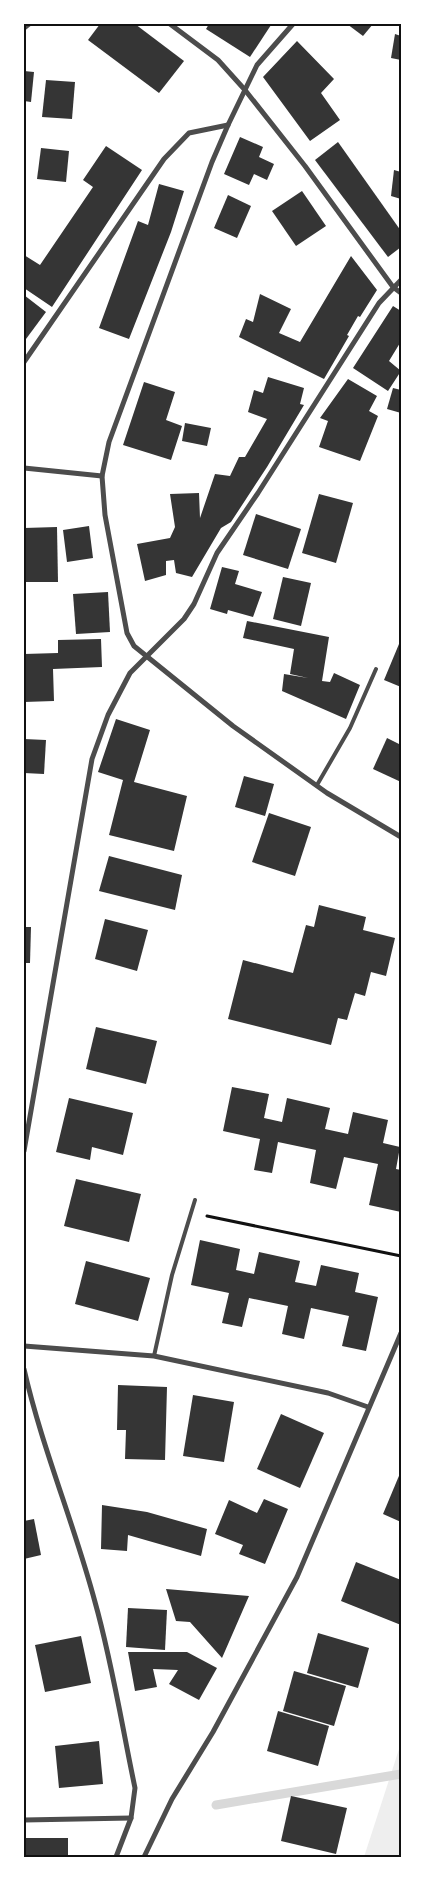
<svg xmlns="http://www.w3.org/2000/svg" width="425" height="1881" font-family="Karla,sans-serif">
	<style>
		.green { fill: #eee }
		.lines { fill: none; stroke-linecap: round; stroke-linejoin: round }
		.stream { stroke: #d9d9d9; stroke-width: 9 }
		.building { fill: #353535 }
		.path { stroke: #111; stroke-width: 3 }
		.service { stroke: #4c4c4c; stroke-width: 4 }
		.minor { stroke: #4c4c4c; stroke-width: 5 }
		.neatline { fill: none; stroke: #111; stroke-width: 2 }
	</style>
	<rect width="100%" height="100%" fill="#fff"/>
	<!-- green -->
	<path class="green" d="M 401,1743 L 401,1857 L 364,1857 Z"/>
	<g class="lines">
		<!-- stream -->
		<path class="stream" d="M 216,1805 L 401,1774"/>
	</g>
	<!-- building -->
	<g class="building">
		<path d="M 100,24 L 135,24 L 184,61 L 159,93 L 88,40 Z"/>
		<path d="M 209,24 L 268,24 L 271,25 L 250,57 L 206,29 Z"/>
		<path d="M 347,24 L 373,24 L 363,36 Z"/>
		<path d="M 395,34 L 401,36 L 401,60 L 391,58 Z"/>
		<path d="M 297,41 L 334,79 L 321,93 L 340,120 L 310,141 L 263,77 Z"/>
		<path d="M 24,71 L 34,72 L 31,102 L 24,101 Z"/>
		<path d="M 46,80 L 75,82 L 72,119 L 42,117 Z"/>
		<path d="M 240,137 L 263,147 L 259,157 L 274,164 L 267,180 L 254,174 L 249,185 L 224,174 Z"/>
		<path d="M 338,142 L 401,231 L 401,247 L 388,257 L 315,160 Z"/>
		<path d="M 106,146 L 142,170 L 52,307 L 24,288 L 24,255 L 40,265 L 93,187 L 83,180 Z"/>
		<path d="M 41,148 L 69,151 L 66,182 L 37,179 Z"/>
		<path d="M 394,170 L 401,172 L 401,199 L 391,196 Z"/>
		<path d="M 159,184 L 184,191 L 171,232 L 129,339 L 99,328 L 138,221 L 148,225 Z"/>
		<path d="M 302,191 L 326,226 L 296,246 L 272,211 Z"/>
		<path d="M 228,195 L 251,206 L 237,238 L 214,228 Z"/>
		<path d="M 351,256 L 377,290 L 360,317 L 358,316 L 347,335 L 349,336 L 324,379 L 239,337 L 246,319 L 253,322 L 260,294 L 291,309 L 279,333 L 300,342 Z"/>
		<path d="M 24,295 L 46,312 L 26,339 L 24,337 Z"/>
		<path d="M 393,306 L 401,311 L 401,344 L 400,343 L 389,361 L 401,371 L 388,391 L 353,368 Z"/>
		<path d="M 268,377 L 304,388 L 300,404 L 304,405 L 267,467 L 231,522 L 221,528 L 192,577 L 176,573 L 174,560 L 166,561 L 166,575 L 145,581 L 137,544 L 170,538 L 175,527 L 170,494 L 199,493 L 200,518 L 215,474 L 230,476 L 239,457 L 245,457 L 267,419 L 248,412 L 254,390 L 263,393 Z"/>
		<path d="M 348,379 L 377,396 L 369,411 L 378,416 L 360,461 L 319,447 L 328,421 L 320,418 Z"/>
		<path d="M 144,382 L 175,392 L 166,420 L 182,426 L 171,460 L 123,445 Z"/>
		<path d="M 393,388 L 401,390 L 401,413 L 387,409 Z"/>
		<path d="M 185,423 L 211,428 L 207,446 L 182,441 Z"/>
		<path d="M 319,494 L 353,503 L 336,563 L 302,553 Z"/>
		<path d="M 256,514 L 301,529 L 288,569 L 243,555 Z"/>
		<path d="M 89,526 L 93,558 L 67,562 L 63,530 Z"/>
		<path d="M 57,527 L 58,582 L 24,582 L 24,528 Z"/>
		<path d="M 222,567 L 239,571 L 235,584 L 262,592 L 253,617 L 228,610 L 227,614 L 210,609 Z"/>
		<path d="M 283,577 L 311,583 L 301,626 L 273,619 Z"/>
		<path d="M 108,592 L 110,632 L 76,634 L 73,594 Z"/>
		<path d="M 247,621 L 329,637 L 322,681 L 330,682 L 334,673 L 360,685 L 346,719 L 282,691 L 284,674 L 308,678 L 290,674 L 294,649 L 243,638 Z"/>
		<path d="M 101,639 L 102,667 L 53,669 L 54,701 L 24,702 L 24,654 L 58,653 L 58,640 Z"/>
		<path d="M 399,644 L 401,645 L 401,687 L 384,680 Z"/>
		<path d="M 116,719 L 150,730 L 134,782 L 187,796 L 174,851 L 109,835 L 123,780 L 98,772 Z"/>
		<path d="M 387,738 L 401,745 L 401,782 L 373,769 Z"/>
		<path d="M 24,739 L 46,740 L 44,774 L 24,773 Z"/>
		<path d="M 244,776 L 274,784 L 265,816 L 235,807 Z"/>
		<path d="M 269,813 L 311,827 L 295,876 L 252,862 Z"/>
		<path d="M 109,856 L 182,875 L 175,910 L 99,891 Z"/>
		<path d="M 319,905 L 366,917 L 363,930 L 395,938 L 386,976 L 371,972 L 365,996 L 355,993 L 347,1020 L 338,1018 L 331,1045 L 228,1019 L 243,960 L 293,973 L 306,925 L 314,927 Z"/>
		<path d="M 105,919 L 148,930 L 137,971 L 95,959 Z"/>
		<path d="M 24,927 L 31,927 L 30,963 L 24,963 Z"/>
		<path d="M 96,1027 L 157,1041 L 146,1084 L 86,1069 Z"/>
		<path d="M 232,1087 L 269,1094 L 264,1118 L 282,1122 L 287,1098 L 330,1108 L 325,1129 L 348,1134 L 353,1112 L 388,1120 L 383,1143 L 400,1147 L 396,1169 L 401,1170 L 401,1212 L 369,1205 L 378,1164 L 344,1157 L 336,1189 L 310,1183 L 316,1150 L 278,1142 L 272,1173 L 254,1170 L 260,1139 L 223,1131 Z"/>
		<path d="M 69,1098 L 133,1113 L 123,1155 L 92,1147 L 90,1160 L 56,1152 Z"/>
		<path d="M 76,1179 L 141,1194 L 129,1242 L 64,1226 Z"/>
		<path d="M 200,1240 L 240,1249 L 236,1270 L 254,1274 L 259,1252 L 300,1261 L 295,1282 L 316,1286 L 321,1265 L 359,1273 L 355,1292 L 378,1297 L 366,1351 L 342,1346 L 349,1316 L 311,1308 L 304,1339 L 282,1334 L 288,1306 L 249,1298 L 242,1327 L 222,1323 L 229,1293 L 191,1285 Z"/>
		<path d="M 86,1261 L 150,1278 L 138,1321 L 75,1304 Z"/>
		<path d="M 118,1385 L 167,1387 L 165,1460 L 125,1459 L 126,1430 L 117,1430 Z"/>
		<path d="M 193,1395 L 234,1402 L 224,1462 L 183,1456 Z"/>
		<path d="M 281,1414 L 324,1433 L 300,1488 L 257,1469 Z"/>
		<path d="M 401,1471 L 401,1522 L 383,1514 Z"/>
		<path d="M 264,1499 L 288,1509 L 265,1564 L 239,1554 L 243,1545 L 215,1534 L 229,1500 L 257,1513 Z"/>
		<path d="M 102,1505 L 147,1512 L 207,1529 L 201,1556 L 128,1535 L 127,1551 L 101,1549 Z"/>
		<path d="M 34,1519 L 41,1555 L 24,1559 L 24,1521 Z"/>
		<path d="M 356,1562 L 401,1580 L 401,1625 L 341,1601 Z"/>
		<path d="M 166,1589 L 249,1596 L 222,1658 L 190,1622 L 176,1621 Z"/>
		<path d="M 128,1608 L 167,1610 L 165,1650 L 126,1647 Z"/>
		<path d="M 318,1633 L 369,1648 L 358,1688 L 307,1673 Z"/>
		<path d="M 81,1636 L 91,1683 L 45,1692 L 35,1645 Z"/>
		<path d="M 128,1652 L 187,1652 L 217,1668 L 199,1700 L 169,1684 L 178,1670 L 153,1669 L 157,1687 L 135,1691 Z"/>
		<path d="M 294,1671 L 346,1686 L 334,1726 L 283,1711 Z"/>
		<path d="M 278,1711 L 329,1726 L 318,1766 L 267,1751 Z"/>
		<path d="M 99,1741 L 103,1784 L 59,1788 L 55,1746 Z"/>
		<path d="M 291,1796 L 347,1808 L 336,1854 L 281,1841 Z"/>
		<rect x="24" y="1838" width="44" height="19"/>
	</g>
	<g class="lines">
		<!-- path -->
		<path class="path" d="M 207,1216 L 401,1256"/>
		<!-- service -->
		<g class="service">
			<path d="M 317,785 L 350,728 L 376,669"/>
			<path d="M 154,1356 L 172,1275 L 195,1200"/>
		</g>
		<!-- minor -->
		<g class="minor">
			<path d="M 170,24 L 218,60 L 245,90 L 305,166 L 393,287 L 401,293"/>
			<path d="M 293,24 L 257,65 L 228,125 L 212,162 L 109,442 L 102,476 L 105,515 L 127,633 L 134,646 L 233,726 L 327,793 L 401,837"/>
			<path d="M 24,28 L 29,24"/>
			<path d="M 24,362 L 164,159 L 189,133 L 228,125"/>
			<path d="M 24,468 L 102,476"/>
			<path d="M 24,1151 L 92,759 L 108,715 L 130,673 L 184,619 L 194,604 L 217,553 L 258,493 L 379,303 L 401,280"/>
			<path d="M 24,1346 L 154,1356 L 328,1393 L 368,1407"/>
			<path d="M 24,1369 C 42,1448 74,1523 95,1602 C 112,1662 122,1726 135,1788 L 131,1818 L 116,1857"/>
			<path d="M 24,1820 L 131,1818"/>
			<path d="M 144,1857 L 172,1799 L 213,1732 L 297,1577 L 401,1333"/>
		</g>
	</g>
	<!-- border -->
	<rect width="425" height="1881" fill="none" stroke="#ffffff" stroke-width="50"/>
	<rect x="25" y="25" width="375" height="1831" class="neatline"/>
</svg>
